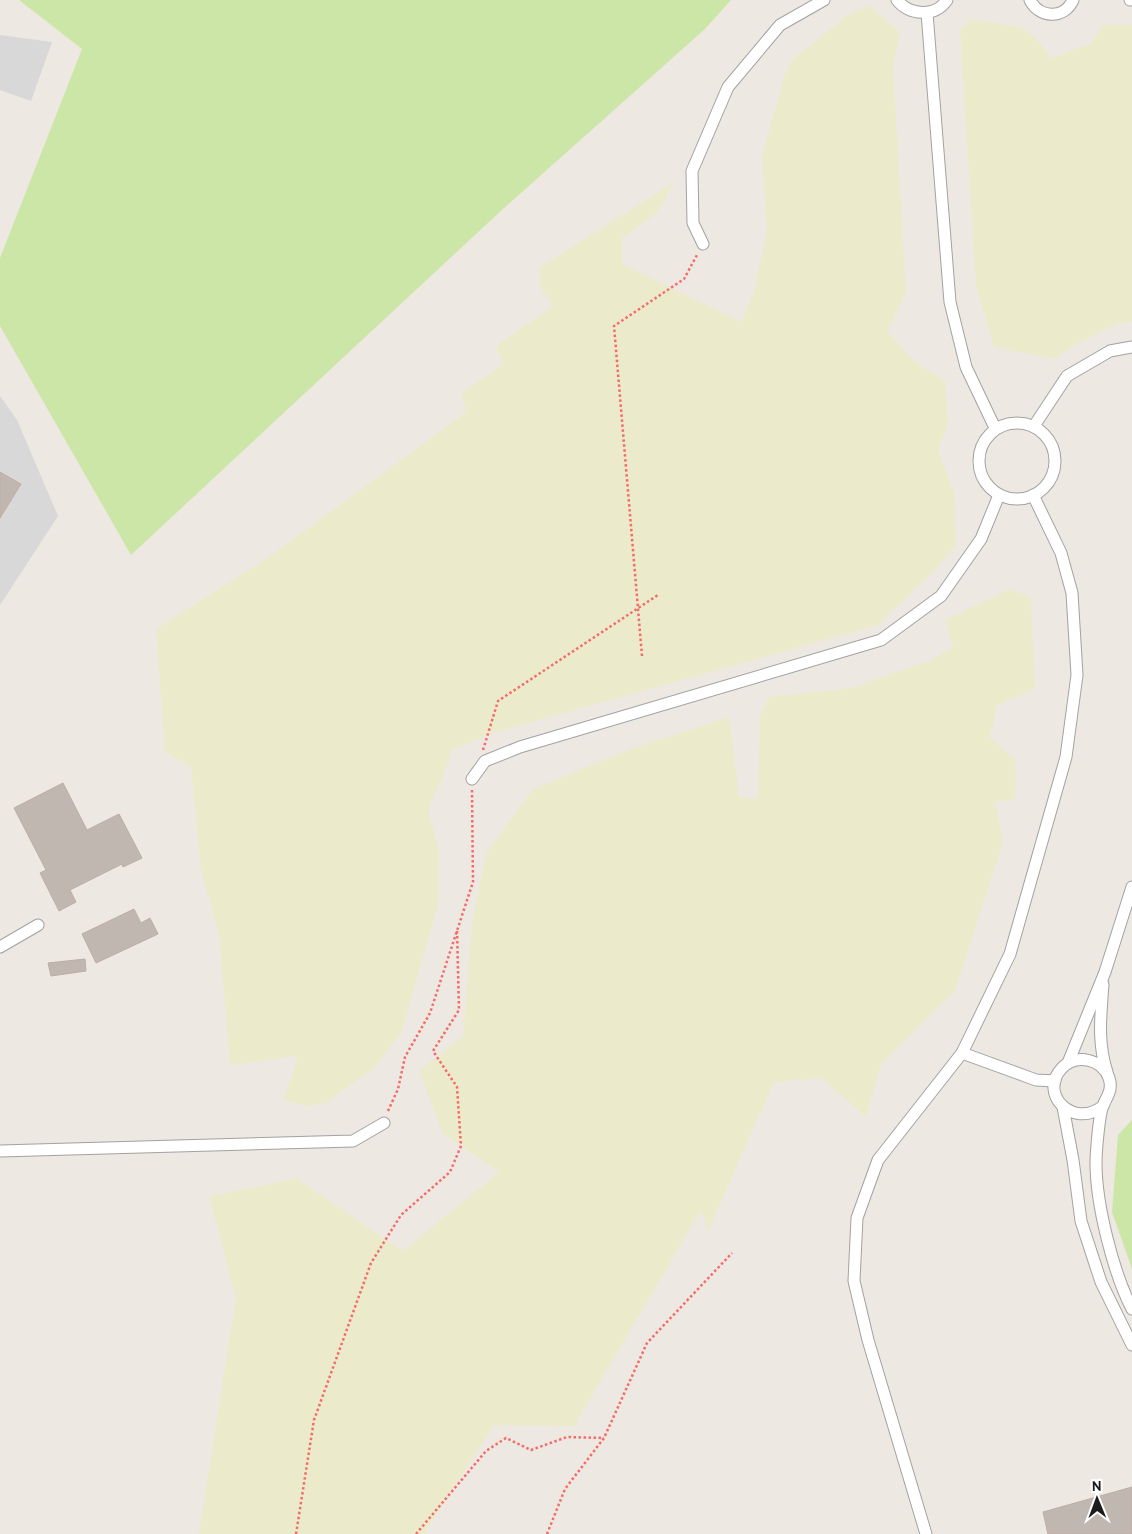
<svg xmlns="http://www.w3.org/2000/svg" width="1132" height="1534" font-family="Overpass,sans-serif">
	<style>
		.residential { fill: #d9d8d8 }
		.farmland { fill: #ebebcc }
		.grass { fill: #cce6a7 }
		.building { fill: #c1b7b1; stroke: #beada4 }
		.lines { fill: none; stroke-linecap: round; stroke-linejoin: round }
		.minor-casing { stroke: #a2a2a2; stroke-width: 13 }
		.path { stroke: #f56b69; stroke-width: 2.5; stroke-dasharray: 2.5 2.5; stroke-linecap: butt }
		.minor { stroke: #fff; stroke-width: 11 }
	</style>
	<rect width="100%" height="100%" fill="#ede8e1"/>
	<!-- residential -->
	<g class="residential">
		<path d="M 0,35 L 52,42 L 31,101 L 0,90 Z"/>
		<path d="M 0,396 L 17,420 L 58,516 L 0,605 Z"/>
	</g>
	<!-- farmland -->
	<g class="farmland">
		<path d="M 869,5 L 900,33 L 893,66 L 906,293 L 887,331 L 915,362 L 945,381 L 948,424 L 938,450 L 955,496 L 956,545 L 935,570 L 878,625 L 493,733 L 452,750 L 443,777 L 428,809 L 439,852 L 438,905 L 401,1033 L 375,1067 L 326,1103 L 308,1106 L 283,1100 L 297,1061 L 295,1056 L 230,1065 L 219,935 L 201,870 L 191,767 L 165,752 L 156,629 L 269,557 L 466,412 L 462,393 L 503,364 L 496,346 L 553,306 L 541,288 L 539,268 L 674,182 L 657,213 L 622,238 L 622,264 L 741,322 L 754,292 L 767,231 L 762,156 L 785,74 L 792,60 L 848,15 Z"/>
		<path d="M 971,19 L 1020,27 L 1035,37 L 1052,59 L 1079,47 L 1090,45 L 1103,25 L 1132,25 L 1132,321 L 1119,323 L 1075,345 L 1054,359 L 994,347 L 976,286 L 960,31 Z"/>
		<path d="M 1009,589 L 1031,597 L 1035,689 L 997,705 L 990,737 L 1016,761 L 1015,799 L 995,802 L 1003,841 L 955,991 L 881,1064 L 866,1117 L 821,1078 L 774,1082 L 708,1231 L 701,1210 L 574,1426 L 494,1425 L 424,1534 L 199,1534 L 236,1298 L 209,1196 L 297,1179 L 403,1251 L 499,1172 L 443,1134 L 419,1071 L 463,1036 L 472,923 L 486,854 L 533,789 L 636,747 L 729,717 L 739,797 L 758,799 L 760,715 L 769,697 L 852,688 L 931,660 L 953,647 L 946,620 Z"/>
	</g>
	<!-- grass -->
	<g class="grass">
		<path d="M 19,0 L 731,0 L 705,29 L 504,208 L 131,555 L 0,326 L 0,258 L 82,49 Z"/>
		<path d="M 1132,1120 L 1132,1269 L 1112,1212 L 1118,1135 Z"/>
	</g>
	<!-- building -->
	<g class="building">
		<path d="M 0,472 L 21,484 L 0,518 Z"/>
		<path d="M 63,783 L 87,830 L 119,814 L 142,858 L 123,867 L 122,864 L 70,890 L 76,902 L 59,911 L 40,873 L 46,870 L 14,808 Z"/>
		<path d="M 134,909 L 141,923 L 150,918 L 158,934 L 96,963 L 82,934 Z"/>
		<path d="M 85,959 L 86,971 L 51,976 L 48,963 Z"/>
		<path d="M 1132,1487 L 1132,1534 L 1048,1534 L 1043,1512 Z"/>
	</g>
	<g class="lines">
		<!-- minor casing -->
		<g class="minor-casing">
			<g id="minor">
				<path d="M 897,0 C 909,15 935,18 947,0"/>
				<path d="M 1030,0 C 1039,18 1064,20 1073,0"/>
				<path d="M 1130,0 L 1132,0"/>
				<path d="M 927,13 L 950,302 L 966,367 L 995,428"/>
				<path d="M 703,244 L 693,223 L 692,171 L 728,87 L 780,25 L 824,0"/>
				<circle cx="1017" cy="461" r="38"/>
				<path d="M 1034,426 L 1067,376 L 1110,351 L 1132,347"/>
				<path d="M 472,779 L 485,761 L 520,747 L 881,640 L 941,596 L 981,539 L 999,495"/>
				<path d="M 0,947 L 38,925"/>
				<path d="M 1103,984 C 1101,1014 1097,1042 1107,1072"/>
				<path d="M 962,1053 L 1036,1080 L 1055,1081"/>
				<path d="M 1068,1063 L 1105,972 L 1132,887"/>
				<path d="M 1063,1107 L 1073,1160 L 1081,1221 L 1101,1282 L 1132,1345"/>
				<path d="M 1102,1107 C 1072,1129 1038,1093 1062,1068 C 1076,1053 1102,1059 1109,1078 C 1113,1090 1107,1096 1103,1106 C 1099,1114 1096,1153 1096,1163 C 1096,1204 1113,1272 1132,1309"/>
				<path d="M 0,1151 L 353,1141 L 384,1123"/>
				<path d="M 926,1534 L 868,1340 L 854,1281 L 857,1218 L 878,1160 L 962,1053 L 1010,954 L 1066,757 L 1077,675 L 1072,593 L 1061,553 L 1033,495"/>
			</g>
		</g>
		<!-- path -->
		<g class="path">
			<path d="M 642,656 L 614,326 L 684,279 L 697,255"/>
			<path d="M 483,750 L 498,701 L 658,595"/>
			<path d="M 388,1111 L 398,1089 L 405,1057 L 430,1013 L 473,882 L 472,790"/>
			<path d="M 296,1534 L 314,1420 L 371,1263 L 401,1215 L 450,1172 L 461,1146 L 457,1087 L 433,1051 L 459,1010 L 457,929"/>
			<path d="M 416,1534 L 486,1451 L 506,1438 L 531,1450 L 567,1437 L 604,1438"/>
			<path d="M 547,1534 L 565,1489 L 604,1438 L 647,1343 L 732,1253"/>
		</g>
		<!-- minor -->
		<use href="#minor" class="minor"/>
	</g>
	<!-- north arrow -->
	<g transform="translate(1097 1499) rotate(359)" stroke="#ffffff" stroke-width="4" paint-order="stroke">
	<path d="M0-4L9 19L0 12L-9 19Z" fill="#1b1b1b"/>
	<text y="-8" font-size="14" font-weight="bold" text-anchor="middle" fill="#1b1b1b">N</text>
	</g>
</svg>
